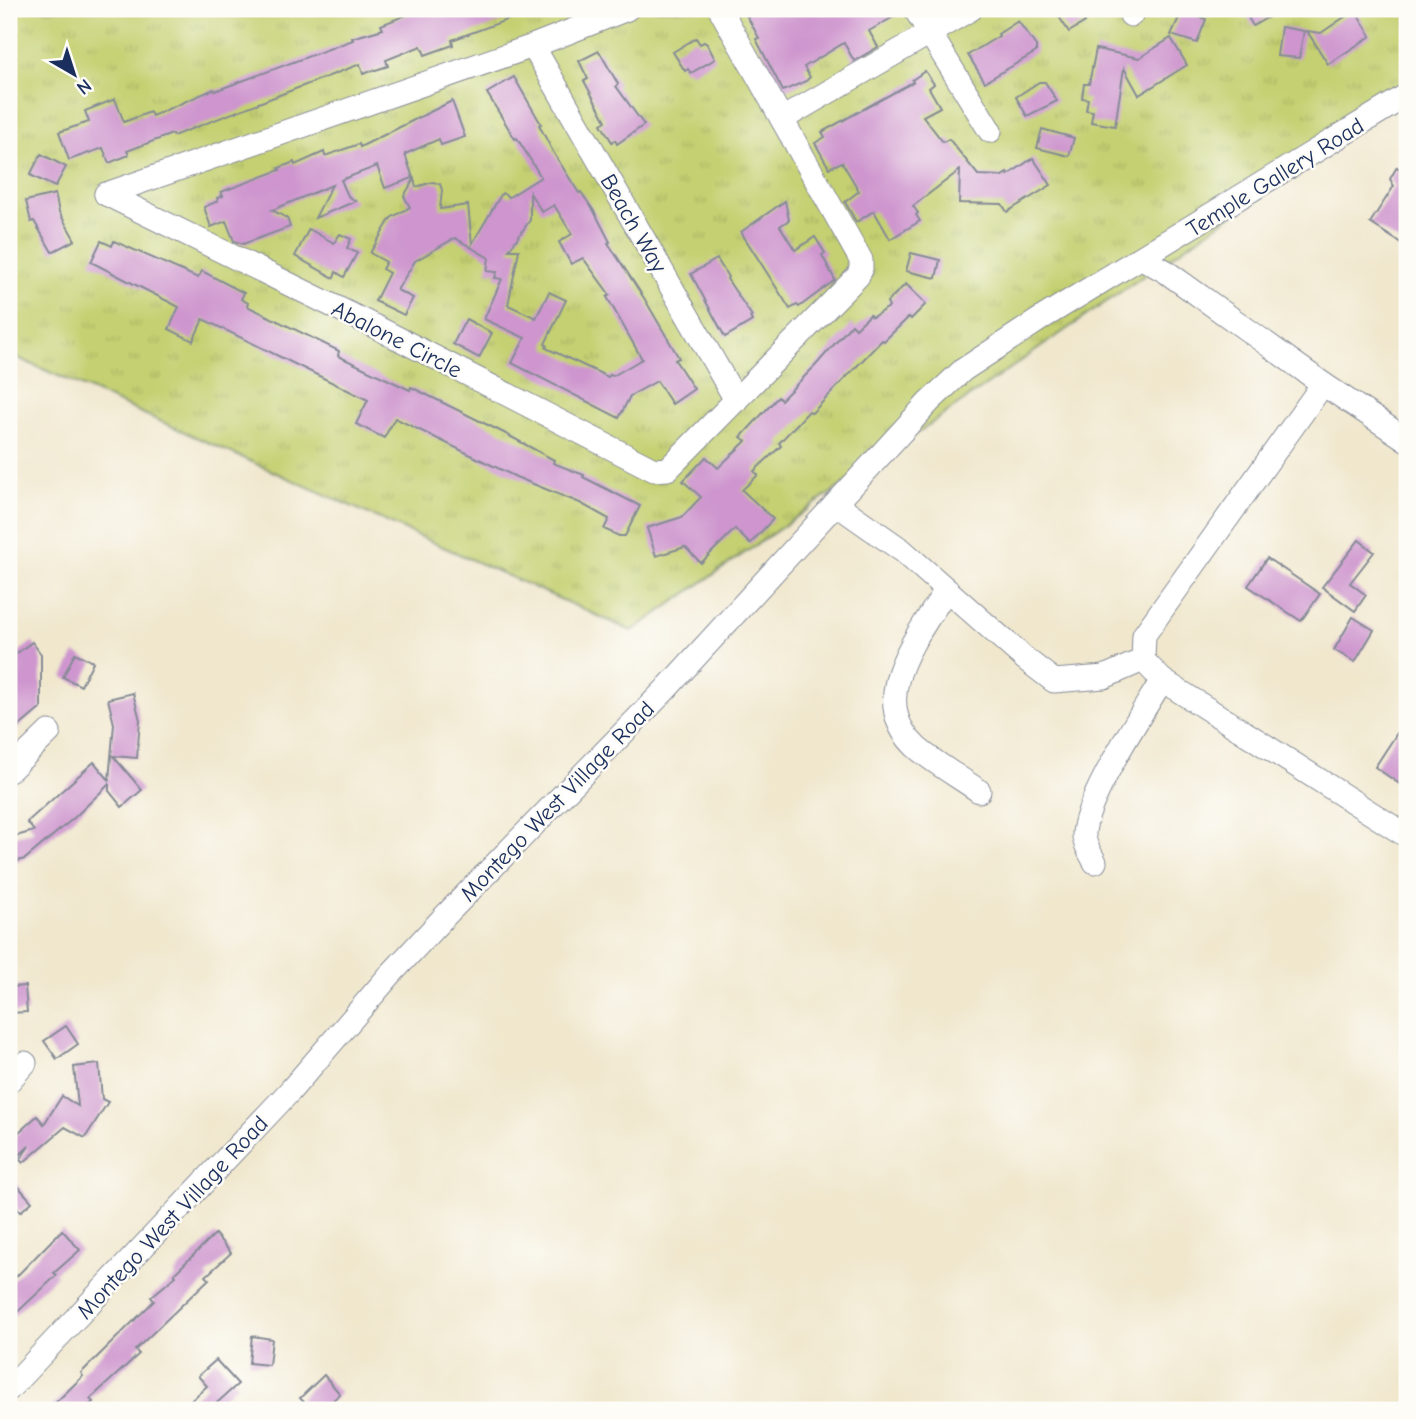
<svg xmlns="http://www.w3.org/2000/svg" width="1416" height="1419" font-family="'Comic Neue',sans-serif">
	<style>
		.grass { fill: url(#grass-tufts); stroke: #708068; stroke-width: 2 }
		.building { fill: #ce95ce; fill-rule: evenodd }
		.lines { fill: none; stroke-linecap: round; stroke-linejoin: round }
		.minor-casing { stroke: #868b96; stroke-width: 25 }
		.minor { stroke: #fff; stroke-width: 23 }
		.labels { text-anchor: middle; stroke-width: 5; stroke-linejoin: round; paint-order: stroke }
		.street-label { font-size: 23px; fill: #1b2f5e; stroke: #fdfcf7 }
	</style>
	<defs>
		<pattern id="grass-tufts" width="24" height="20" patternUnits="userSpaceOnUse" patternTransform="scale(1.75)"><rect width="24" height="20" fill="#c4d071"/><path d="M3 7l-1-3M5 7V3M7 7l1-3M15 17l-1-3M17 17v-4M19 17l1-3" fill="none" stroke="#a8b364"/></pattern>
	</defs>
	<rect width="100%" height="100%" fill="#fdfcf7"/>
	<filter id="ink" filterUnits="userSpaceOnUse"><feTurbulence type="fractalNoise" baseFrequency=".0143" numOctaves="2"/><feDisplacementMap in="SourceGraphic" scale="14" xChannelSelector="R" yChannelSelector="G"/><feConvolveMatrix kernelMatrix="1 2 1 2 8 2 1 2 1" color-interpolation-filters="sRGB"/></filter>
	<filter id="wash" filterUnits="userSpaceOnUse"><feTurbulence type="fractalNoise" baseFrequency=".00686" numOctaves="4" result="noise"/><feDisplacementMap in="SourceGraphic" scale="28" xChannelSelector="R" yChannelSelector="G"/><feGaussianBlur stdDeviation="1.57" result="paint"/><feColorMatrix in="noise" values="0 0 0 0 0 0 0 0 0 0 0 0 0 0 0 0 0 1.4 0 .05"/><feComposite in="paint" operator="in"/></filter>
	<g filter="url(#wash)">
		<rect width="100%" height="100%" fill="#f0e7cd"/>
		<!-- grass -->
		<path class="grass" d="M 9,9 L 1407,9 L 1407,93 L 632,631 L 9,354 Z"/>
		<g id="blocks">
			<!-- building -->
			<g class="building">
				<path d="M 407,9 L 530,9 L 531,11 L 452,40 L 453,45 L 425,55 L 421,46 L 386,60 L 388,66 L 363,74 L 360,64 L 173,136 L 172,134 L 127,151 L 129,155 L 109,163 L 103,148 L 69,160 L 59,132 L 89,122 L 85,111 L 115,99 L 124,122 L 150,112 L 152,116 L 214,89 L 215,91 L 353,40 L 352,38 L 383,29 L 381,25 L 409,14 Z"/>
				<path d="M 743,9 L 901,9 L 902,12 L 869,31 L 878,47 L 854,61 L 844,43 L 804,67 L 810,77 L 806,81 L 783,91 L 756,39 L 759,38 Z"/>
				<path d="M 1054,9 L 1079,9 L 1085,22 L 1069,32 Z"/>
				<path d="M 1243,9 L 1282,9 L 1253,26 Z"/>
				<path d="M 1355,10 L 1371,36 L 1328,64 L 1307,31 L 1321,33 Z"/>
				<path d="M 1182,11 L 1206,19 L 1197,43 L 1171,35 Z"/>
				<path d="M 1018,21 L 1036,46 L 1036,52 L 985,82 L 968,55 L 999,36 L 998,34 Z"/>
				<path d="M 1281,27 L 1304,31 L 1299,58 L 1277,56 Z"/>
				<path d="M 696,38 L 700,44 L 704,42 L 707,44 L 715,59 L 691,73 L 688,69 L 685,71 L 673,52 Z"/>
				<path d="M 1171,38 L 1187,65 L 1139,95 L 1124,68 L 1115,126 L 1091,122 L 1093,111 L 1086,110 L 1088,99 L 1082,98 L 1084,84 L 1089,84 L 1096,49 L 1139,58 Z"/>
				<path d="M 599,51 L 618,84 L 616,86 L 644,125 L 617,144 L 615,140 L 612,142 L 601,124 L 606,121 L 584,81 L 588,79 L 579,61 Z"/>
				<path d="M 925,71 L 934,84 L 929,88 L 940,107 L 923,116 L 943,142 L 949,139 L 978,175 L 1002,176 L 1007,173 L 1008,175 L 1033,158 L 1051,185 L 1007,212 L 1002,204 L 959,203 L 960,170 L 913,206 L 918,213 L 916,215 L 920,221 L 890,239 L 874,211 L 856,222 L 845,202 L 859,191 L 842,162 L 829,168 L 815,143 L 825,137 L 822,132 L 913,82 L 912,80 Z"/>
				<path d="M 514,77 L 541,124 L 539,125 L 553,152 L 579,193 L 581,192 L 594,211 L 610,242 L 608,243 L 644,298 L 679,358 L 675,360 L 694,389 L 672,404 L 657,381 L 630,396 L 619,418 L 512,363 L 525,338 L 484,319 L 502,279 L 495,278 L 497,272 L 487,271 L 489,258 L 455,238 L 415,261 L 397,290 L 413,298 L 404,315 L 375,301 L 389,273 L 382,269 L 386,262 L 370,253 L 391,218 L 410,207 L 404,196 L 414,179 L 416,187 L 433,182 L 440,184 L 442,190 L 440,209 L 468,205 L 472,244 L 502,193 L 509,197 L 541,177 L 517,138 L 515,139 L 487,93 ZM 530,193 L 542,212 L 554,205 L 572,234 L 559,242 L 571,264 L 583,258 L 610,295 L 607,297 L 642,359 L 613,376 L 610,375 L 608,377 L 546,348 L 547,345 L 545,344 L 566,300 L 549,292 L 536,318 L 508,305 L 519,250 L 509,250 L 530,220 Z"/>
				<path d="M 1039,82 L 1045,82 L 1057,101 L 1027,116 L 1016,97 Z"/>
				<path d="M 452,101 L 465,137 L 441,145 L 439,139 L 405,154 L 413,178 L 385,188 L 377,166 L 341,180 L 348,196 L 356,201 L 315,218 L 332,185 L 272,210 L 287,218 L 290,227 L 243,244 L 234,241 L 226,221 L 211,227 L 204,207 L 218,201 L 217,198 L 223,196 L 221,192 L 280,170 L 279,168 L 294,162 L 295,165 L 324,152 L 325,156 L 359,144 L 360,147 Z"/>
				<path d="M 1042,129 L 1074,138 L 1069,156 L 1037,148 Z"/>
				<path d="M 41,154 L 66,167 L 55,187 L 30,175 Z"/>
				<path d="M 1407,164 L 1407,233 L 1401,243 L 1370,223 L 1394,186 L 1390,179 L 1397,167 L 1403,171 Z"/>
				<path d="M 55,194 L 59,212 L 75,240 L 52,252 L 34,221 L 31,222 L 26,201 Z"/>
				<path d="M 785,201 L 789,220 L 780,226 L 795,250 L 815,237 L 825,253 L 822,255 L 835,280 L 799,307 L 797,305 L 790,309 L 741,232 Z"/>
				<path d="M 309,229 L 334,243 L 340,234 L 351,239 L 347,248 L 357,253 L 344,277 L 336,272 L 334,278 L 295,256 Z"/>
				<path d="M 101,241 L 112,246 L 114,241 L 198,278 L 202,271 L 244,293 L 241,299 L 248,303 L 247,306 L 339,351 L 338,356 L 410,390 L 411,387 L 504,433 L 554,460 L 553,463 L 584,475 L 583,477 L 640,506 L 625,536 L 619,536 L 604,529 L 609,519 L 580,503 L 516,477 L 395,418 L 384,438 L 356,424 L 368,400 L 203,319 L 193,341 L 169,329 L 179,307 L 91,262 Z"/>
				<path d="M 911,253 L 940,260 L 936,278 L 906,271 Z"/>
				<path d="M 717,259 L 728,277 L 727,279 L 752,316 L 750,317 L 752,321 L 725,337 L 691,274 Z"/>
				<path d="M 906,284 L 926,304 L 911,319 L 909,317 L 884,341 L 882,340 L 812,413 L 809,411 L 779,443 L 781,446 L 754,471 L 758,475 L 742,490 L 773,519 L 750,544 L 735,529 L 701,563 L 685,547 L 656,556 L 647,528 L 682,517 L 701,497 L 683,481 L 706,457 L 718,468 L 746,441 L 741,437 L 778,397 L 781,400 L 816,365 L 852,324 L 856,328 L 870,315 L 872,317 L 889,307 L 887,302 Z"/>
				<path d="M 466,319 L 492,333 L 479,358 L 453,344 Z"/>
				<path d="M 1359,540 L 1374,552 L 1350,583 L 1366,595 L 1355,611 L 1322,587 Z"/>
				<path d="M 1267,558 L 1320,594 L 1301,621 L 1248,586 Z"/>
				<path d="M 1353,617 L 1374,630 L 1355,662 L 1334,650 Z"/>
				<path d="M 32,642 L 41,654 L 41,708 L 9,735 L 9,659 Z"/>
				<path d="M 75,653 L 93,662 L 81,686 L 63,677 Z"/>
				<path d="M 133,693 L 140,720 L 137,758 L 113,756 L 142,790 L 122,807 L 109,791 L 109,784 L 75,817 L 25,859 L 9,863 L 9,838 L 34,831 L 27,822 L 94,762 L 109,780 L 114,724 L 108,699 Z"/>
				<path d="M 1407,718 L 1407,789 L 1375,767 Z"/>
				<path d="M 25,986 L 27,1012 L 9,1013 L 9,987 Z"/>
				<path d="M 66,1026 L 78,1044 L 57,1059 L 44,1041 Z"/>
				<path d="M 99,1064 L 102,1099 L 108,1102 L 85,1138 L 65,1127 L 23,1163 L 20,1160 L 29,1146 L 9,1165 L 9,1141 L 37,1116 L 44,1124 L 62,1096 L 78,1106 L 74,1067 Z"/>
				<path d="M 9,1176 L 32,1202 L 20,1212 L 9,1199 Z"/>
				<path d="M 62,1230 L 80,1250 L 54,1273 L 57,1275 L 9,1320 L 9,1284 Z"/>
				<path d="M 215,1234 L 231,1253 L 206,1276 L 209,1279 L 135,1350 L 139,1354 L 90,1399 L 93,1402 L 84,1410 L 48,1410 L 83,1376 L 81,1373 L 154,1301 L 151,1297 L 176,1276 L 174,1274 Z"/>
				<path d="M 252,1336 L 272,1339 L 269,1365 L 249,1363 Z"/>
				<path d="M 216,1360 L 238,1384 L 209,1410 L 181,1410 L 207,1386 L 198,1376 Z"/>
				<path d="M 324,1375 L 340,1394 L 322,1410 L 311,1410 L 300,1398 Z"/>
			</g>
		</g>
	</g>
	<g filter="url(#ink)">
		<use href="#blocks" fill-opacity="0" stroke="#868b96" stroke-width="2"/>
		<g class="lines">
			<!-- minor casing -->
			<g class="minor-casing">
				<g id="minor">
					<path d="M 915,9 L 990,131"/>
					<path d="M 1128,9 L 1131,15"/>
					<path d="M 533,46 L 736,400"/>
					<path d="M 782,119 L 971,9"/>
					<path d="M 106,194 L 374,326 L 654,470 L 668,469 L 858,276 L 861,269 L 861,260 L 720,9"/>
					<path d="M 106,194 L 533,46 L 627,9"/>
					<path d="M 1142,258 L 1165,271 L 1323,384 L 1407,440"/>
					<path d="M 1323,384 L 1144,635 L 1143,660 L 1162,680 L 1407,836"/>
					<path d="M 836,504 L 903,551 L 1024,658 L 1054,681 L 1104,677 L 1143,660"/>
					<path d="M 946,590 C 918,636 864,699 917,748 C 936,764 959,777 979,791"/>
					<path d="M 9,771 L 49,732"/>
					<path d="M 1095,862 C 1091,855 1085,845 1084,837 C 1082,803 1143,712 1162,680"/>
					<path d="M 9,1081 L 25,1063"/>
					<path d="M 9,1389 L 290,1091 L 389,976 L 444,917 L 666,689 L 929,402 L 963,370 L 1045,316 L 1407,95"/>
				</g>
			</g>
			<!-- minor -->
			<use href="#minor" class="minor"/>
		</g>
	</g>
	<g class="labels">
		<!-- street labels -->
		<g class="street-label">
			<text transform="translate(1275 177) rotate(-32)" y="8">Temple Gallery Road</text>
			<text transform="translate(634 223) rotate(60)" y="8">Beach Way</text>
			<text transform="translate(397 339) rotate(27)" y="8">Abalone Circle</text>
			<text transform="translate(557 801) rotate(-46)" y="8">Montego West Village Road</text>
			<text transform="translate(172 1217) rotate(-47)" y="8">Montego West Village Road</text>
		</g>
	</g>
	<!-- margin -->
	<rect width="1416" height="1419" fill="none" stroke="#fdfcf7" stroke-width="35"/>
	<!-- north arrow -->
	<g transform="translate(74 74) rotate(141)" stroke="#fdfcf7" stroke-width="5" paint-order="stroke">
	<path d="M0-5L12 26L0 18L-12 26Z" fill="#1b2f5e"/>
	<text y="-10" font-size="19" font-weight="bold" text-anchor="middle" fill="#1b2f5e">N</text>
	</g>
</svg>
